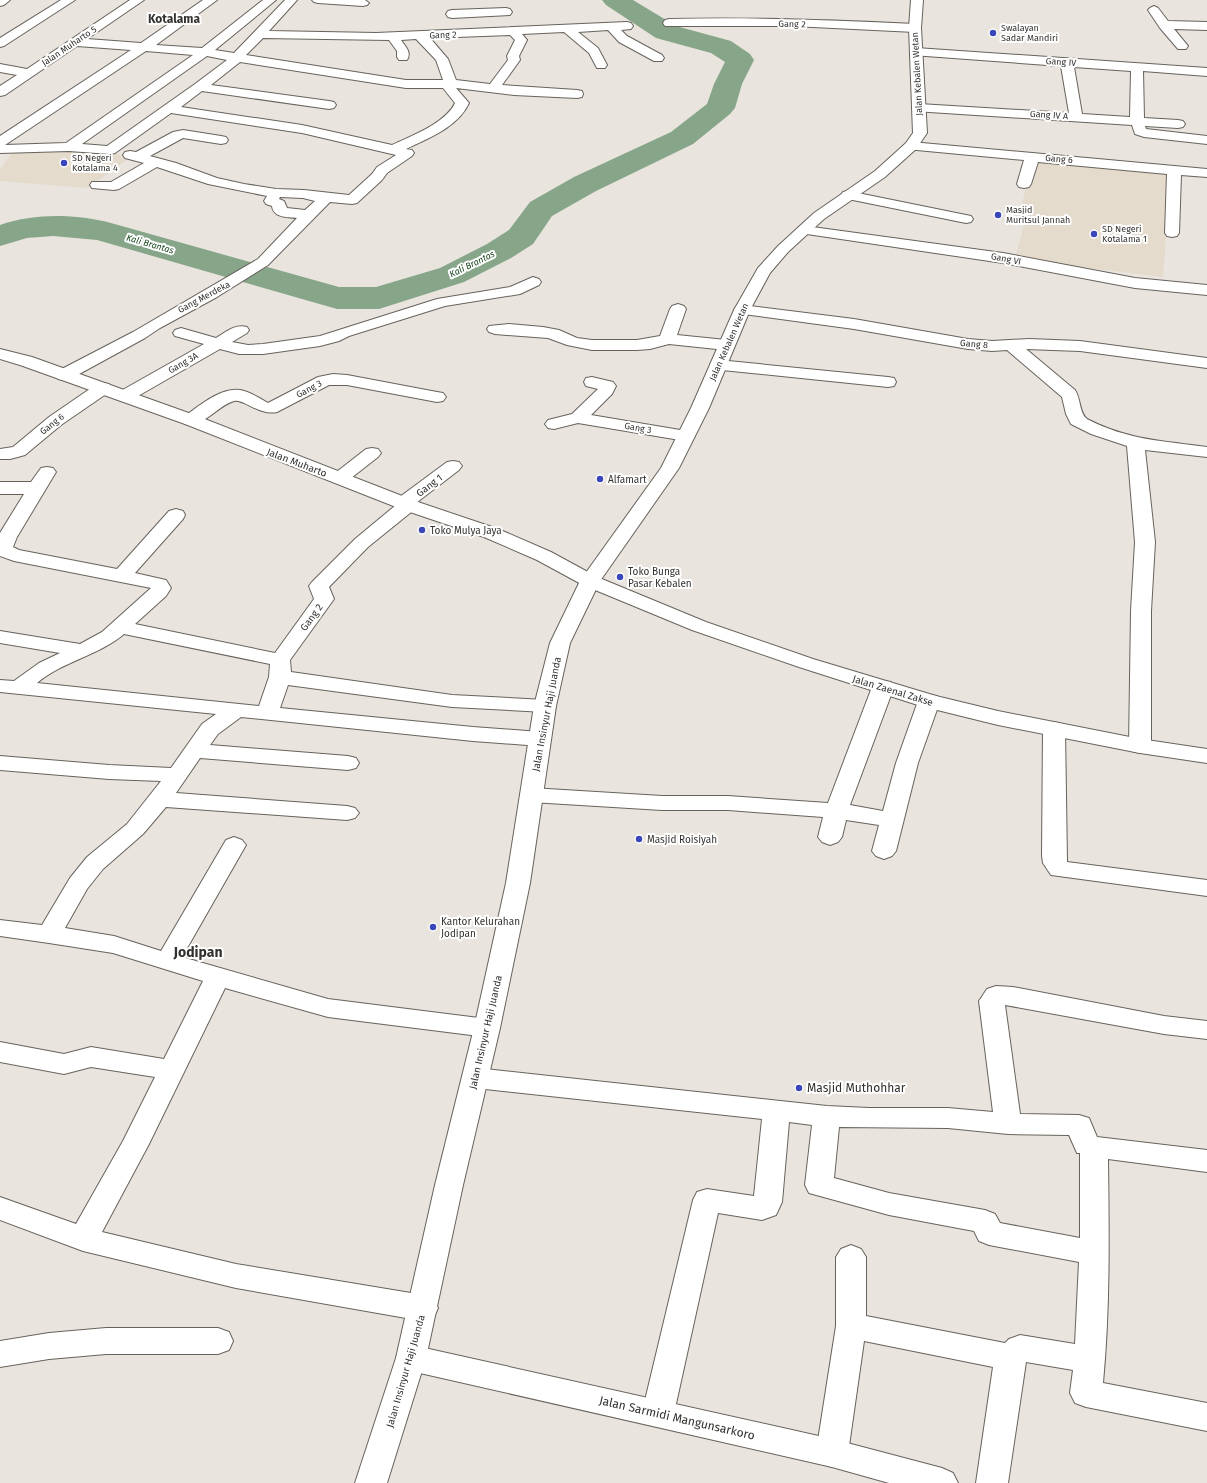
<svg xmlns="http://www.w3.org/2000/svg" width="1207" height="1483" font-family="'Fira Sans',sans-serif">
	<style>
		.built { fill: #e4dbcc }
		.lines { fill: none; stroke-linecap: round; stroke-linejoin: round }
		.river { fill: #87a689; fill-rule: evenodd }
		.minor-casing { stroke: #67635c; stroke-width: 2 }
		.tertiary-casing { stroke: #67635c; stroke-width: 2 }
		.secondary-casing { stroke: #67635c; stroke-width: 2 }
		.primary-casing { stroke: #67635c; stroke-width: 2 }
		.minor { fill: #fff; fill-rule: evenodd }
		.tertiary { fill: #fff; fill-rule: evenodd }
		.secondary { fill: #fff; fill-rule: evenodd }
		.primary { fill: #fff; fill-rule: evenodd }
		.poi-dot { fill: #3b46ba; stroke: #fff; stroke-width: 1.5 }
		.labels { text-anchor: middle; stroke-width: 4; stroke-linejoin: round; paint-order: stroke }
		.far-street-label { font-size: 9px; fill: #33312e; stroke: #fff }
		.far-poi-label { font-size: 9px; fill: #33312e; stroke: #fff; text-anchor: start }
		.far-water-label { font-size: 9px; font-style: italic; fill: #14431b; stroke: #fff }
		.street-label { font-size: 10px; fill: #33312e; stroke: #fff }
		.poi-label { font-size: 10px; fill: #33312e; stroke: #fff; text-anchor: start }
		.far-district-label { font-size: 12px; font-weight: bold; fill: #33312e; stroke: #fff }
		.near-poi-label { font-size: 12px; fill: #33312e; stroke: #fff; text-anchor: start }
		.near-street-label { font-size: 12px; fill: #33312e; stroke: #fff }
		.district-label { font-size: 14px; font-weight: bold; fill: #33312e; stroke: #fff }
	</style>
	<rect width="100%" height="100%" fill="#e9e4dd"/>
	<!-- built -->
	<g class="built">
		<path d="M 42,149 L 108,152 L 131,157 L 88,188 L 0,181 L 0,169 L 14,150 Z"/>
		<path d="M 1033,160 L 1171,173 L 1163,277 L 1015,259 L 1028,209 L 1021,208 Z"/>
	</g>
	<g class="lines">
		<!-- river -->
		<path class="river" d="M 602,0 L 633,0 L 676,26 L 731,41 L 750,54 L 754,60 L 742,84 L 735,108 L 730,114 L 693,144 L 596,191 L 552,216 L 533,244 L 511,258 L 464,282 L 379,309 L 337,309 L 97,240 L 53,236 L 27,238 L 0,246 L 0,225 C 35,213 75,214 111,223 L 339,287 L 376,287 L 440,268 L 487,244 L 509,230 L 530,202 L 574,177 L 671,132 L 707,104 L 714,84 L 725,62 L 711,53 L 656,38 L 606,5 Z"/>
		<!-- minor casing -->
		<g class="minor-casing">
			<g id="minor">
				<path d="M 0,0 L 10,0 L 4,5 L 0,6 Z"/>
				<path d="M 61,0 L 75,0 L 4,46 L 0,47 L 0,38 Z"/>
				<path d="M 130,0 L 144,0 L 87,39 L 141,43 L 203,0 L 217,0 L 156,45 L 202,48 L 263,0 L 276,0 L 215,50 L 234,53 L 285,0 L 297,0 L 269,31 L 376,33 L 627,22 L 631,23 L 633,26 L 631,29 L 621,30 L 627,36 L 662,55 L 664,58 L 662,61 L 654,61 L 619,42 L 608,30 L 578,32 L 598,48 L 607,65 L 605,68 L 597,68 L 589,53 L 564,32 L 522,34 L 527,40 L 519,56 L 520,60 L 502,85 L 577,90 L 582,91 L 583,94 L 582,97 L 577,98 L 514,95 L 456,88 L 469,103 C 458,127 429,138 406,149 L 412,150 L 414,153 L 412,156 L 387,173 L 382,180 L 357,203 L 352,204 L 330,202 L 268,265 L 217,297 L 160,328 L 145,338 L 70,379 L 64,380 L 58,379 L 56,375 L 58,371 L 133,332 L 258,259 L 297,218 C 288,217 273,218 272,206 L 266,204 L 264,201 L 267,196 L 208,184 L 157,167 L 119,189 L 114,190 L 92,188 L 90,185 L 92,182 L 111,182 L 144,163 L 125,158 L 123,155 L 125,152 L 130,151 L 136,152 L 173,132 L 183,130 L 221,136 L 226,137 L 228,140 L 226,143 L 221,144 L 183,138 L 150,156 L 176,163 L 217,178 L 244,184 L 276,189 L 304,190 L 349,195 L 372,174 L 377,167 L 396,155 L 302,133 L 171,113 L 115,153 L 110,154 L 69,151 L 0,153 L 0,136 L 131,50 L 77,46 L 5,95 L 0,96 L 0,86 L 17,75 L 0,72 L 0,64 L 27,69 ZM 510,35 L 515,40 L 507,56 L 508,60 L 490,84 L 456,80 L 448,59 L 430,38 ZM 263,38 L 389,40 L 397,51 L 397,57 L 399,60 L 407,60 C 412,52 405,46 401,40 L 416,39 L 436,60 L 443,80 L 406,80 L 246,55 ZM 146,51 L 193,55 L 66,143 L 5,145 ZM 207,56 L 227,60 L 195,84 L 107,146 L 82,144 ZM 240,62 L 406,88 L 443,88 L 455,103 C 446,123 411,136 392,145 L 302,125 L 181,107 L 202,91 L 329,109 L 334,108 L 336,105 L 334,102 L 329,101 L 211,85 ZM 280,197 L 303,198 L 315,201 L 305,210 L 287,208 L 284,201 L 279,199 Z"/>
				<path d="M 312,0 L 365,0 L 369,3 L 367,5 L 363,6 L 318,3 L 314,2 Z"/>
				<path d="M 1154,6 L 1158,8 L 1168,21 L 1207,22 L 1207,30 L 1174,29 L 1188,46 L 1186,49 L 1178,49 L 1160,28 L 1148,10 L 1150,8 Z"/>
				<path d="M 506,8 L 510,9 L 512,12 L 510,15 L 452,18 L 448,17 L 446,14 L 448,11 L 452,10 Z"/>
				<path d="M 669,19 C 751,17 833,20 915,24 L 919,25 L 921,28 L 919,31 L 915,32 L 792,26 L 665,26 L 663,23 L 665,20 Z"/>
				<path d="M 916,48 L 1207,68 L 1207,76 L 1143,71 L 1144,118 L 1178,120 L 1183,121 L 1185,124 L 1183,127 L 1178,128 L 1145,126 L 1146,129 L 1207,136 L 1207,144 L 1144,137 L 1135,134 L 1132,125 L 914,111 L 912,108 L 914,105 L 919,104 L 1069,113 L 1061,66 L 912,55 L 910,52 L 912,49 ZM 1074,67 L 1131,71 L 1130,117 L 1082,114 Z"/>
				<path d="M 911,142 L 1207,169 L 1207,177 L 1181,175 L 1179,233 L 1177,236 L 1172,237 L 1167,236 L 1165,233 L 1167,174 L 1038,162 L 1031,184 L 1029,187 L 1024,188 L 1019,187 L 1017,184 L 1024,160 L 906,149 L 904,146 L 906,143 Z"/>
				<path d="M 848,191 L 966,215 L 971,216 L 973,219 L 971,222 L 966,223 L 843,198 L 841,195 L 843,192 Z"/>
				<path d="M 805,226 L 1003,253 L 1135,278 L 1207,285 L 1207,295 L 1135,288 L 1003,263 L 800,233 L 798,230 L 800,227 Z"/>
				<path d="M 533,277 L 539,279 L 541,282 L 539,285 L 520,294 L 445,306 L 349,336 L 339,341 L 320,346 L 263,354 L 239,354 L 220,349 L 131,400 L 125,401 L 119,400 L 116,396 L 119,392 L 204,344 L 175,336 L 173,333 L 175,330 L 181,328 L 216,338 C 226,332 235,324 247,327 L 249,330 L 247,333 L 232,342 L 248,345 L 263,344 L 320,336 L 437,299 L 510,287 Z"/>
				<path d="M 678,304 L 684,306 L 686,309 L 677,335 L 726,340 L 732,342 L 734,345 L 732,348 L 726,350 L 669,344 L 650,349 L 637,350 L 592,350 L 567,345 L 548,338 L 495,334 L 489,332 L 487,329 L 489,326 L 509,324 L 543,327 L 559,330 L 577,338 L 592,340 L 637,340 L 660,336 L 670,309 L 672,306 Z"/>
				<path d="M 742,305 L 854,319 L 968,339 L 992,341 L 1029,339 L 1080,341 L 1207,358 L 1207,368 L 1080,351 L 1026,349 L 1075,390 C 1081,399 1079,413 1087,419 C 1127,440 1164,441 1207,447 L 1207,457 L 1145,450 L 1155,542 L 1151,611 L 1151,746 L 1148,751 L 1140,753 L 1132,751 L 1129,746 L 1131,611 L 1135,542 L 1127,446 L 1091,434 L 1071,424 L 1066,414 L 1062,397 L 1007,350 L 992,351 L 968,349 L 854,329 L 736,313 L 734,310 L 736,307 Z"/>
				<path d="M 718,360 L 888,377 L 894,378 L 896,382 L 894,386 L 888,387 L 712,369 L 710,365 L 712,361 Z"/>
				<path d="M 333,374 L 347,375 L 437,392 L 443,393 L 446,397 L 443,401 L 437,402 L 347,385 L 329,385 L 277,412 C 259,416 243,398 234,401 C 217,406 203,428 185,424 L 182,420 L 185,416 C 199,406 221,387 240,390 C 251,392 259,398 268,403 L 318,377 Z"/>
				<path d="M 592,377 L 613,382 L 616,386 L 612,394 L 591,415 L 686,431 L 692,432 L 695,436 L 692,440 L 686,441 L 578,423 L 554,429 L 548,428 L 545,424 L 548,420 L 572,414 L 598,389 L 586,386 L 584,382 L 586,378 Z"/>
				<path d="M 103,383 L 109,384 L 112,388 L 109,392 L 61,425 L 25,455 L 10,459 L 0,459 L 0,449 L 13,447 L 49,417 L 97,384 Z"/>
				<path d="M 372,448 L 378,449 L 381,453 L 378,457 L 346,482 L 340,483 L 334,482 L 331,478 L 334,474 L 366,449 Z"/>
				<path d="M 453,461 L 459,462 L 462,466 L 459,470 L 416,503 L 417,505 L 415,509 L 368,547 L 329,587 L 334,599 L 290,660 L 291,672 L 452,695 L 545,700 L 553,701 L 556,706 L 553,711 L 545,712 L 452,707 L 288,685 L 280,708 L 473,727 L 540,732 L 548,734 L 551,739 L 548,744 L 540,746 L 473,741 L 241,717 L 218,734 L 210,745 L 348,756 L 356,758 L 359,763 L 356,768 L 348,770 L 200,758 L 176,793 L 347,806 L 355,808 L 359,813 L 355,818 L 347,820 L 166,807 L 143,834 L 103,869 L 87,889 L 65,928 L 114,936 L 161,951 L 226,840 L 234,837 L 242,840 L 246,845 L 182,957 L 328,999 L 487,1019 L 496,1021 L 500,1028 L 496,1035 L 487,1037 L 328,1017 L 225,988 L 149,1144 L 102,1232 L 236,1264 L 423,1295 L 434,1299 L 438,1308 L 434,1317 L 423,1321 L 236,1288 L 83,1251 L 0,1220 L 0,1197 L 76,1224 L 123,1141 L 155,1077 L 91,1067 L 64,1074 L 0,1062 L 0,1042 L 64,1054 L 91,1047 L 164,1059 L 203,981 L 113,953 L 49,943 L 0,936 L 0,920 L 42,925 L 70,878 L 87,857 L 127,824 L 161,781 L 109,779 L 0,770 L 0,756 L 109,765 L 171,768 L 202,724 L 216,714 L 0,692 L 0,680 L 14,681 L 39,663 L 60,653 L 0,643 L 0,631 L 80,644 L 102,632 L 151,588 L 14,561 L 0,556 L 0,533 L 24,494 L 0,494 L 0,482 L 31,482 L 41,468 L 47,467 L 53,468 L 56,472 L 17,537 L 13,547 L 19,550 L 117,569 L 169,511 L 176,509 L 183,511 L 185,515 L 183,519 L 135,573 L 166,580 L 171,588 L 166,596 L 135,624 L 275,653 L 314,599 L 309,586 L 312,582 L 355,539 L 396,505 L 395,503 L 397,499 L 447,462 ZM 124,634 L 270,664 L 269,677 L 259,706 L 37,683 C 63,661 98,656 124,634 Z"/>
				<path d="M 883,681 L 891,682 L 894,687 L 850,805 L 883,811 L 896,763 L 918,701 L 921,696 L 929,695 L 937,696 L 940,701 L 918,763 L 896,851 L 892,856 L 884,859 L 876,856 L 872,851 L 879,825 L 846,820 L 842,837 L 838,842 L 830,845 L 822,842 L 818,837 L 823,817 L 728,810 L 662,810 L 531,802 L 523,800 L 520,795 L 523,790 L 531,788 L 662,796 L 728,796 L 828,803 L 872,687 L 875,682 Z"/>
				<path d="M 1054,722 L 1062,724 L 1065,729 L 1067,862 L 1207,880 L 1207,896 L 1051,875 L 1043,863 L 1042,856 L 1043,729 L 1046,724 Z"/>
				<path d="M 996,986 L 1013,987 L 1164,1016 L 1207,1021 L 1207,1039 L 1164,1034 L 1005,1005 L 1020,1114 L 1079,1115 L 1089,1118 L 1097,1137 L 1207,1150 L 1207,1172 L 1108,1159 C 1109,1234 1110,1309 1103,1383 L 1207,1403 L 1207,1431 L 1086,1407 L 1075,1403 L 1070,1393 L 1073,1370 L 1026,1362 L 1008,1483 L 976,1483 L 993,1367 L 864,1341 L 848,1453 L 843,1463 L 832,1467 L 821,1463 L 816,1453 L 836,1326 L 836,1257 L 841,1249 L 851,1245 L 861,1249 L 866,1257 L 866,1316 L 1005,1343 L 1009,1339 L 1020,1335 L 1075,1344 L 1079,1262 L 989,1245 L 979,1241 L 974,1231 L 889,1215 L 809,1193 L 805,1185 L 812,1125 L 789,1122 L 782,1202 L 776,1215 L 762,1220 L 718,1213 L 674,1413 L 669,1423 L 658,1427 L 647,1423 L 642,1413 L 693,1200 L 697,1192 L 707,1189 L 754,1196 L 762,1119 L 476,1088 L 467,1085 L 463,1078 L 467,1071 L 476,1068 L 827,1106 L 869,1108 L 948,1108 L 993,1112 L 979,1001 L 987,989 ZM 839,1127 L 948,1128 L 1008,1134 L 1069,1135 L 1077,1153 L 1080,1153 L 1080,1238 L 1000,1223 L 995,1214 L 985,1210 L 889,1193 L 834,1178 Z"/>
				<path d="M 106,1328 L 218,1328 L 229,1332 L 233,1341 L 229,1350 L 218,1354 L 106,1354 L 49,1359 L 0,1367 L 0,1341 L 49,1333 Z"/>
			</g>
		</g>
		<!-- tertiary casing -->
		<g class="tertiary-casing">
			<path id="tertiary" d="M 411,1345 L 832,1439 L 942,1468 L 953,1473 L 958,1483 L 889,1483 L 832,1467 L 411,1371 L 400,1367 L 396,1358 L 400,1349 Z"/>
		</g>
		<!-- secondary casing -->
		<g class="secondary-casing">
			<path id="secondary" d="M 911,0 L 923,0 L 921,28 L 927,133 L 916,149 L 885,177 L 824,219 L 788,252 L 770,273 L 750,310 L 709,408 L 679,468 L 600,581 L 570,643 L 556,706 L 530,883 L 500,1028 L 463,1185 L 426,1358 L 387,1483 L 355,1483 L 396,1358 L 435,1185 L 474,1028 L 506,883 L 534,706 L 550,643 L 580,581 L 661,468 L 691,408 L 734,310 L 758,268 L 778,246 L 814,213 L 875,171 L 906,143 L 913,133 L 909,28 Z"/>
		</g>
		<!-- primary casing -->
		<g class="primary-casing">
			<path id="primary" d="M 0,349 L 32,357 L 197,416 L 415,501 L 498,529 L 551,552 L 597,577 L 706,622 L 813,659 L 936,696 L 998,711 L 1140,739 L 1207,749 L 1207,763 L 1140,753 L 998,725 L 921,706 L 799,667 L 692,630 L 583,585 L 537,560 L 484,537 L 401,509 L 185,424 L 20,365 L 0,359 Z"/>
		</g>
		<!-- minor -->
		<use href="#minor" class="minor"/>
		<!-- tertiary -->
		<use href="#tertiary" class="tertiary"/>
		<!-- secondary -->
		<use href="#secondary" class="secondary"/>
		<!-- primary -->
		<use href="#primary" class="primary"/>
	</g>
	<!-- markers -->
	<g class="poi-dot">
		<circle cx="993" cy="33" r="4"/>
		<circle cx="64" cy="163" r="4"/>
		<circle cx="998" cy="215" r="4"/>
		<circle cx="1094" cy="234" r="4"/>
		<circle cx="600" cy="479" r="4"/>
		<circle cx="422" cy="530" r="4"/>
		<circle cx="620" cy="577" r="4"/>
		<circle cx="639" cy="839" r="4"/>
		<circle cx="433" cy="927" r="4"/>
		<circle cx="799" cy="1088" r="4"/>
	</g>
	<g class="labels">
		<!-- far-street labels -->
		<g class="far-street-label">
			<text transform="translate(792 24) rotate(1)" y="3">Gang 2</text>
			<text transform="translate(443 35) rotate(-2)" y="3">Gang 2</text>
			<text transform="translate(69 46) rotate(-34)" y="3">Jalan Muharto 5</text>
			<text transform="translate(1061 62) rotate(4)" y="3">Gang IV</text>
			<text transform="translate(917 74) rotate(-93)" y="3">Jalan Kebalen Wetan</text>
			<text transform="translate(1049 115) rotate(4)" y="3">Gang IV A</text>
			<text transform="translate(1059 159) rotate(5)" y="3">Gang 6</text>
			<text transform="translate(1006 259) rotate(11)" y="3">Gang VI</text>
			<text transform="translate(204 297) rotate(-28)" y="3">Gang Merdeka</text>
			<text transform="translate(729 342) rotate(-66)" y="3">Jalan Kebalen Wetan</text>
			<text transform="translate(974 344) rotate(5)" y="3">Gang 8</text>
			<text transform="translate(183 363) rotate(-30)" y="3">Gang 3A</text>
			<text transform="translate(309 389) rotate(-28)" y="3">Gang 3</text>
			<text transform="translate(52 424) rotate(-39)" y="3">Gang 6</text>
			<text transform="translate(638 428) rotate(10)" y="3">Gang 3</text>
		</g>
		<!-- far-poi labels -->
		<g class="far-poi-label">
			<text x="1001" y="31">Swalayan<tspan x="1001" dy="10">Sadar Mandiri</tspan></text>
			<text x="72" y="161">SD Negeri<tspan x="72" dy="10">Kotalama 4</tspan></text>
			<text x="1006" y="213">Masjid<tspan x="1006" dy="10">Muritsul Jannah</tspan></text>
			<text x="1102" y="232">SD Negeri<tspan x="1102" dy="10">Kotalama 1</tspan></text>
		</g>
		<!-- far-water labels -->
		<g class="far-water-label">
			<text transform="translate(150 244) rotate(16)" y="3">Kali Brantas</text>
			<text transform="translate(472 264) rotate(-26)" y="3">Kali Brantas</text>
		</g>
		<!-- street labels -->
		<g class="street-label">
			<text transform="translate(297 462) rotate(21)" y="4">Jalan Muharto</text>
			<text transform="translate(429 485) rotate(-37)" y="4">Gang 1</text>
			<text transform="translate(311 617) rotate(-54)" y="4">Gang 2</text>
			<text transform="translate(893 690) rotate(17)" y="4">Jalan Zaenal Zakse</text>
			<text transform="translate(546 714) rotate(-79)" y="4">Jalan Insinyur Haji Juanda</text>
			<text transform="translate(485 1032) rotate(-77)" y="4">Jalan Insinyur Haji Juanda</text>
			<text transform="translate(405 1371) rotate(-74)" y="4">Jalan Insinyur Haji Juanda</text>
		</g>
		<!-- poi labels -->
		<g class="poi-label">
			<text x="608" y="483">Alfamart</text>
			<text x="430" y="534">Toko Mulya Jaya</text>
			<text x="628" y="575">Toko Bunga<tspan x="628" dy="12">Pasar Kebalen</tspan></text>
			<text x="647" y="843">Masjid Roisiyah</text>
			<text x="441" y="925">Kantor Kelurahan<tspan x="441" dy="12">Jodipan</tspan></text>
		</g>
		<!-- far-district labels -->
		<g class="far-district-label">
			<text x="174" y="23">Kotalama</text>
		</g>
		<!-- near-poi labels -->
		<g class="near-poi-label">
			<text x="807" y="1092">Masjid Muthohhar</text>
		</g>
		<!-- near-street labels -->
		<g class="near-street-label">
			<text transform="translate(677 1418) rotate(13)" y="4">Jalan Sarmidi Mangunsarkoro</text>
		</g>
		<!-- district labels -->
		<g class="district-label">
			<text x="198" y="957">Jodipan</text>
		</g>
	</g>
</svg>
